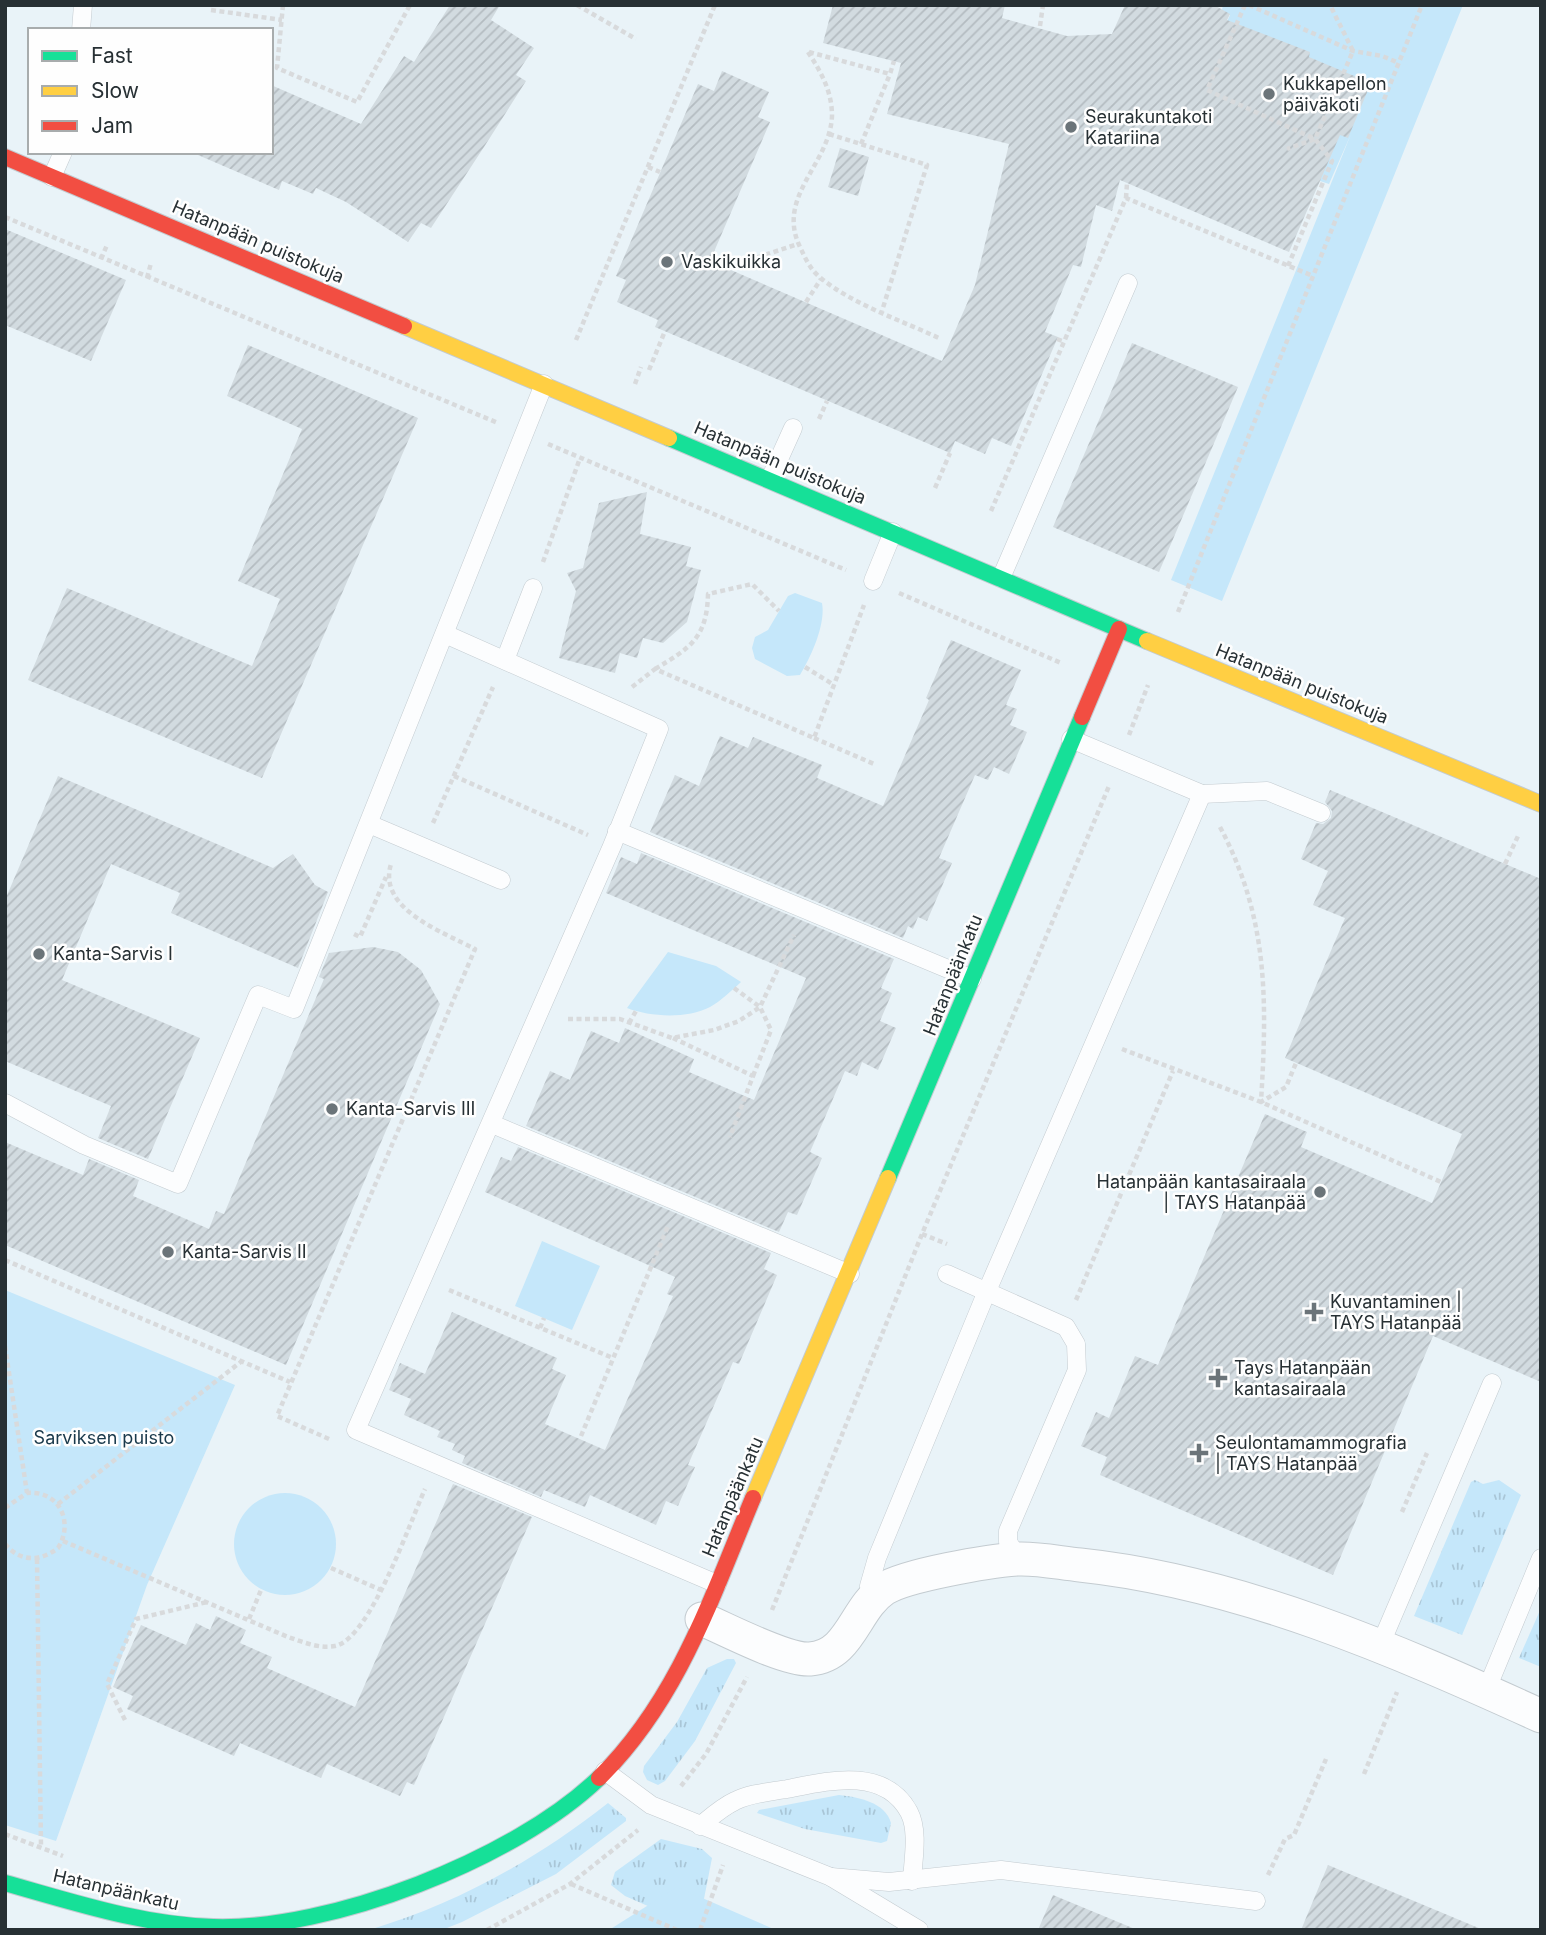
<svg xmlns="http://www.w3.org/2000/svg" width="1546" height="1935" font-family="Inter,sans-serif">
	<style>
		.grass { fill: url(#grass-tufts) }
		.green { fill: #c5e7fa }
		.building { fill: url(#building-hatch) }
		.lines { fill: none; stroke-linecap: round; stroke-linejoin: round }
		.lane-casing { stroke: #c3cbd0; stroke-width: 19 }
		.street-casing { stroke: #c3cbd0; stroke-width: 35 }
		.fast-casing { stroke: #c3cbd0; stroke-width: 18 }
		.slow-casing { stroke: #c3cbd0; stroke-width: 18 }
		.jam-casing { stroke: #c3cbd0; stroke-width: 18 }
		.path { stroke: #d8dadc; stroke-width: 4.5; stroke-dasharray: 5 3.5; stroke-linecap: butt }
		.lane { stroke: #fcfdfe; stroke-width: 18 }
		.street { stroke: #fcfdfe; stroke-width: 33 }
		.fast { stroke: #16e098; stroke-width: 16 }
		.slow { stroke: #ffcf43; stroke-width: 16 }
		.jam { stroke: #f24e42; stroke-width: 16 }
		.poi-dot { fill: #6b7479; stroke: #fefefe; stroke-width: 2.5 }
		.labels { text-anchor: middle; stroke-width: 5; stroke-linejoin: round; paint-order: stroke }
		.poi-label { font-size: 18px; fill: #273034; stroke: #fefefe; text-anchor: start }
		.street-label { font-size: 18px; fill: #273034; stroke: #fefefe }
		.park-label { font-size: 18px; fill: #19394b; stroke: #fefefe }
	</style>
	<defs>
		<pattern id="grass-tufts" width="24" height="20" patternUnits="userSpaceOnUse" patternTransform="scale(1.75)"><rect width="24" height="20" fill="#c5e7fa"/><path d="M3 7l-1-3M5 7V3M7 7l1-3M15 17l-1-3M17 17v-4M19 17l1-3" fill="none" stroke="#a9c6d7"/></pattern>
		<pattern id="building-hatch" width="6" height="6" patternUnits="userSpaceOnUse" patternTransform="scale(1.75)"><rect width="6" height="6" fill="#d2dbe0"/><path d="M-1 1l2-2M0 6l6-6M5 7l2-2" fill="none" stroke="#b4bcc1"/></pattern>
	</defs>
	<rect width="100%" height="100%" fill="#e9f3f8"/>
	<!-- grass -->
	<g class="grass">
		<path d="M 1475,1480 L 1483,1484 L 1499,1480 L 1521,1495 L 1462,1635 L 1414,1616 L 1471,1482 Z"/>
		<path d="M 1541,1608 L 1541,1667 L 1519,1658 Z"/>
		<path d="M 727,1659 L 734,1659 L 736,1663 L 695,1741 L 665,1781 L 658,1785 L 647,1780 L 643,1772 L 644,1766 L 677,1722 L 707,1668 Z"/>
		<path d="M 839,1795 C 858,1797 885,1802 891,1823 L 887,1841 L 881,1843 L 805,1829 L 757,1813 L 759,1810 Z"/>
		<path d="M 608,1803 L 626,1818 L 626,1821 L 556,1874 L 462,1922 L 442,1930 L 369,1930 C 457,1904 537,1859 608,1803 Z"/>
		<path d="M 661,1839 L 702,1849 L 712,1858 L 702,1909 L 682,1921 L 625,1896 L 611,1885 L 615,1872 Z"/>
	</g>
	<!-- green -->
	<g class="green">
		<path d="M 1223,5 L 1463,5 L 1222,601 L 1171,580 L 1351,134 L 1329,184 L 1320,181 L 1199,83 L 1230,15 L 1222,10 Z"/>
		<path d="M 795,593 L 822,603 C 826,624 811,657 800,675 L 787,676 L 755,659 L 752,648 L 755,637 L 768,630 L 788,596 Z"/>
		<path d="M 668,952 L 716,966 L 741,982 C 732,990 721,1001 710,1007 C 687,1019 650,1017 627,1008 Z"/>
		<path d="M 542,1241 L 600,1266 L 572,1330 L 515,1306 Z"/>
		<path d="M 5,1290 L 235,1385 L 147,1585 L 56,1841 L 5,1825 Z"/>
		<circle cx="285" cy="1544" r="51"/>
		<path d="M 677,1887 L 776,1930 L 609,1930 Z"/>
	</g>
	<!-- building -->
	<g class="building">
		<path d="M 450,5 L 500,5 L 491,20 L 534,48 L 516,75 L 526,81 L 484,147 L 431,228 L 421,223 L 408,242 L 346,202 L 316,188 L 313,194 L 282,181 L 279,190 L 191,152 L 271,152 L 271,85 L 361,124 L 404,56 L 414,62 Z"/>
		<path d="M 833,5 L 1005,5 L 1002,18 L 1067,36 L 1112,34 L 1125,5 L 1214,5 L 1230,14 L 1227,20 L 1310,52 L 1309,57 L 1371,83 L 1348,138 L 1340,135 L 1289,252 L 1120,180 L 1112,211 L 1096,205 L 1081,267 L 1073,265 L 1045,332 L 1058,337 L 1011,446 L 992,438 L 985,454 L 955,441 L 950,453 L 655,327 L 658,320 L 617,302 L 626,280 L 616,276 L 698,84 L 714,91 L 722,71 L 769,92 L 758,117 L 770,122 L 710,261 L 942,361 L 975,285 L 1009,144 L 887,114 L 901,63 L 823,43 Z"/>
		<path d="M 840,148 L 869,157 L 858,196 L 828,187 Z"/>
		<path d="M 5,229 L 126,280 L 91,361 L 5,325 Z"/>
		<path d="M 1132,343 L 1238,387 L 1159,572 L 1053,527 Z"/>
		<path d="M 248,345 L 418,418 L 262,778 L 28,680 L 67,588 L 252,666 L 280,599 L 238,581 L 302,429 L 227,396 Z"/>
		<path d="M 647,492 L 640,534 L 691,547 L 686,566 L 701,570 L 687,622 L 663,643 L 643,638 L 637,658 L 620,653 L 615,673 L 559,658 L 576,591 L 567,573 L 583,568 L 599,503 Z"/>
		<path d="M 951,640 L 1021,670 L 1006,705 L 1017,709 L 1010,725 L 1027,732 L 1009,774 L 994,767 L 988,780 L 975,775 L 939,858 L 952,863 L 927,921 L 918,917 L 913,929 L 908,926 L 903,938 L 650,832 L 675,775 L 699,786 L 720,736 L 748,748 L 753,737 L 822,765 L 817,778 L 883,806 L 929,700 L 926,698 Z"/>
		<path d="M 58,776 L 273,868 L 293,854 L 315,885 L 328,892 L 298,968 L 171,913 L 180,893 L 111,864 L 62,980 L 200,1038 L 148,1159 L 98,1138 L 111,1106 L 5,1061 L 5,900 Z"/>
		<path d="M 1330,790 L 1541,879 L 1541,1382 L 1433,1336 L 1333,1575 L 1100,1475 L 1107,1457 L 1081,1446 L 1096,1412 L 1109,1418 L 1135,1356 L 1158,1365 L 1265,1114 L 1307,1132 L 1301,1147 L 1432,1203 L 1462,1134 L 1285,1058 L 1345,918 L 1313,905 L 1328,871 L 1301,859 L 1316,823 L 1323,824 L 1331,818 L 1332,811 L 1325,802 Z"/>
		<path d="M 641,853 L 894,959 L 881,988 L 892,993 L 880,1021 L 896,1028 L 878,1070 L 862,1062 L 857,1076 L 845,1071 L 810,1152 L 822,1158 L 797,1215 L 788,1212 L 779,1232 L 526,1126 L 550,1071 L 570,1080 L 591,1031 L 619,1043 L 625,1028 L 694,1059 L 689,1072 L 754,1100 L 806,978 L 606,893 L 621,857 L 637,864 Z"/>
		<path d="M 373,947 L 398,952 L 421,970 L 440,1004 L 286,1365 L 5,1245 L 5,1142 L 83,1175 L 89,1159 L 139,1180 L 133,1196 L 209,1229 L 216,1211 L 224,1214 L 324,979 L 319,977 L 329,953 Z"/>
		<path d="M 518,1147 L 771,1253 L 764,1269 L 777,1275 L 739,1364 L 733,1362 L 688,1465 L 695,1467 L 678,1506 L 666,1501 L 656,1525 L 590,1495 L 585,1507 L 544,1490 L 541,1497 L 462,1463 L 465,1456 L 452,1450 L 455,1444 L 437,1437 L 440,1431 L 404,1415 L 411,1399 L 389,1390 L 400,1363 L 425,1374 L 452,1312 L 557,1358 L 552,1369 L 566,1375 L 545,1424 L 605,1450 L 673,1296 L 667,1294 L 675,1277 L 485,1192 L 501,1157 L 511,1161 Z"/>
		<path d="M 453,1484 L 532,1517 L 414,1785 L 407,1782 L 400,1796 L 327,1764 L 321,1778 L 240,1743 L 234,1756 L 127,1709 L 133,1696 L 113,1687 L 141,1625 L 186,1645 L 196,1623 L 210,1630 L 216,1616 L 246,1630 L 240,1643 L 272,1657 L 267,1668 L 355,1707 Z"/>
		<path d="M 1328,1865 L 1481,1929 L 1481,1930 L 1301,1930 Z"/>
		<path d="M 1053,1895 L 1135,1929 L 1135,1930 L 1038,1930 Z"/>
	</g>
	<g class="lines">
		<!-- lane casing -->
		<g class="lane-casing">
			<g id="lane">
				<path d="M 81,30 L 83,5"/>
				<path d="M 52,177 L 63,152"/>
				<path d="M 770,479 L 793,428"/>
				<path d="M 1001,578 L 1128,283"/>
				<path d="M 873,581 L 893,532"/>
				<path d="M 445,634 L 659,729 L 612,846 L 356,1430 L 717,1584"/>
				<path d="M 505,660 L 533,588"/>
				<path d="M 1202,794 L 1267,791 L 1321,813"/>
				<path d="M 369,824 L 501,880"/>
				<path d="M 617,831 L 972,979"/>
				<path d="M 5,1103 L 84,1145 L 178,1184 L 258,995 L 294,1009 L 544,384"/>
				<path d="M 492,1124 L 850,1274"/>
				<path d="M 947,1274 L 1066,1327 L 1076,1344 L 1077,1370 L 1008,1531 L 1008,1542 L 1019,1559"/>
				<path d="M 871,1599 L 869,1586 L 877,1558 L 987,1291 L 1202,794 L 1071,739"/>
				<path d="M 1379,1648 L 1492,1383"/>
				<path d="M 1486,1691 L 1541,1558"/>
				<path d="M 605,1771 L 651,1805 L 831,1877 L 919,1930"/>
				<path d="M 700,1826 C 711,1817 722,1807 735,1801 C 751,1793 770,1792 787,1789 C 827,1781 884,1766 909,1812 C 919,1831 913,1860 912,1881"/>
				<path d="M 831,1877 L 889,1882 L 1001,1870 L 1256,1901"/>
			</g>
		</g>
		<!-- street casing -->
		<g class="street-casing">
			<path id="street" d="M 702,1619 C 726,1629 786,1661 810,1659 C 851,1656 854,1609 884,1589 C 906,1575 989,1561 1017,1559 C 1038,1558 1060,1563 1080,1565 C 1240,1582 1396,1650 1541,1716"/>
		</g>
		<!-- fast casing -->
		<g class="fast-casing">
			<g id="fast">
				<path d="M 669,438 L 1147,641"/>
				<path d="M 888,1178 L 1082,717"/>
				<path d="M 5,1883 C 73,1902 142,1925 213,1927 C 330,1931 515,1859 599,1778"/>
			</g>
		</g>
		<!-- slow casing -->
		<g class="slow-casing">
			<g id="slow">
				<path d="M 404,326 L 669,438"/>
				<path d="M 1147,641 L 1541,804"/>
				<path d="M 753,1498 L 888,1178"/>
			</g>
		</g>
		<!-- jam casing -->
		<g class="jam-casing">
			<g id="jam">
				<path d="M 5,157 L 404,326"/>
				<path d="M 1082,717 L 1119,629"/>
				<path d="M 599,1778 C 678,1700 711,1599 753,1498"/>
			</g>
		</g>
		<!-- path -->
		<g class="path">
			<path d="M 283,5 L 277,68 L 357,102 L 410,5"/>
			<path d="M 577,5 L 636,39"/>
			<path d="M 1245,5 L 1207,90 L 1315,139 L 1287,149"/>
			<path d="M 1249,5 L 1353,51 L 1382,56 L 1399,63"/>
			<path d="M 211,10 L 282,20"/>
			<path d="M 1040,26 L 1043,5"/>
			<path d="M 808,52 C 821,72 832,91 832,116 C 830,165 774,197 801,249 C 806,260 812,272 822,279 C 856,306 903,321 941,339"/>
			<path d="M 809,52 L 890,74 L 894,61"/>
			<path d="M 829,134 L 927,165 L 882,311"/>
			<path d="M 861,144 L 890,74"/>
			<path d="M 648,167 L 660,172"/>
			<path d="M 1126,198 L 1127,183"/>
			<path d="M 5,217 L 498,423"/>
			<path d="M 101,259 L 107,245"/>
			<path d="M 1288,266 L 1332,161 L 1315,139 L 1353,51 L 1330,5"/>
			<path d="M 725,268 L 798,244"/>
			<path d="M 147,278 L 151,263"/>
			<path d="M 806,302 L 821,279"/>
			<path d="M 1057,339 L 1065,342"/>
			<path d="M 576,340 L 715,5"/>
			<path d="M 649,370 L 665,331"/>
			<path d="M 635,384 L 641,367"/>
			<path d="M 819,419 L 827,401"/>
			<path d="M 548,444 L 846,570"/>
			<path d="M 935,488 L 950,453"/>
			<path d="M 991,511 L 1126,198 L 1313,276"/>
			<path d="M 543,562 L 580,458"/>
			<path d="M 899,593 L 1061,663"/>
			<path d="M 1178,612 L 1422,5"/>
			<path d="M 805,667 L 834,685"/>
			<path d="M 655,669 C 690,648 707,638 708,594 L 752,584 L 779,611"/>
			<path d="M 632,687 L 655,669 L 814,738 L 864,605"/>
			<path d="M 1129,735 L 1148,685"/>
			<path d="M 814,738 L 874,764"/>
			<path d="M 454,776 L 588,835"/>
			<path d="M 433,823 L 493,687"/>
			<path d="M 1220,827 C 1269,919 1267,1002 1261,1102 L 1286,1087 L 1296,1063"/>
			<path d="M 1505,864 L 1518,836"/>
			<path d="M 354,934 L 360,937 L 386,877"/>
			<path d="M 734,988 L 760,1007 L 771,1030 L 753,1076"/>
			<path d="M 568,1019 L 620,1019 L 672,1038 L 714,1030 L 739,1021 L 760,1007 L 794,935"/>
			<path d="M 629,1023 L 636,1011"/>
			<path d="M 673,1038 L 753,1076 L 730,1137"/>
			<path d="M 1122,1049 L 1261,1102 L 1441,1182"/>
			<path d="M 922,1234 L 947,1244"/>
			<path d="M 5,1260 L 290,1382"/>
			<path d="M 449,1290 L 613,1358"/>
			<path d="M 1076,1300 L 1173,1071"/>
			<path d="M 540,1328 L 544,1318"/>
			<path d="M 5,1346 L 27,1493"/>
			<path d="M 581,1436 L 668,1226"/>
			<path d="M 329,1439 L 277,1416 L 475,949 C 443,932 377,909 391,864"/>
			<path d="M 58,1504 L 242,1361"/>
			<path d="M 5,1508 L 27,1493 C 60,1490 74,1523 58,1548 C 40,1562 20,1562 5,1544"/>
			<path d="M 1402,1512 L 1427,1453"/>
			<path d="M 63,1541 L 288,1637 C 303,1642 319,1649 335,1646 C 370,1639 410,1522 425,1489"/>
			<path d="M 37,1559 L 41,1846"/>
			<path d="M 331,1568 L 381,1590"/>
			<path d="M 772,1610 L 922,1234 L 1109,786"/>
			<path d="M 249,1619 L 261,1590"/>
			<path d="M 125,1720 L 107,1684 L 136,1619 L 207,1602"/>
			<path d="M 1364,1774 L 1397,1692"/>
			<path d="M 681,1786 L 706,1754 L 747,1677"/>
			<path d="M 5,1834 L 63,1856"/>
			<path d="M 1268,1875 L 1285,1839 L 1294,1835 L 1326,1759"/>
			<path d="M 571,1884 L 677,1930"/>
			<path d="M 487,1930 L 570,1884 L 638,1830"/>
			<path d="M 700,1930 L 723,1865"/>
		</g>
		<!-- lane -->
		<use href="#lane" class="lane"/>
		<!-- street -->
		<use href="#street" class="street"/>
		<!-- fast -->
		<use href="#fast" class="fast"/>
		<!-- slow -->
		<use href="#slow" class="slow"/>
		<!-- jam -->
		<use href="#jam" class="jam"/>
	</g>
	<!-- markers -->
	<g class="poi-dot">
		<circle cx="1269" cy="94" r="7"/>
		<circle cx="1071" cy="127" r="7"/>
		<circle cx="667" cy="262" r="7"/>
		<circle cx="39" cy="954" r="7"/>
		<circle cx="332" cy="1109" r="7"/>
		<circle cx="1320" cy="1192" r="7"/>
		<circle cx="168" cy="1252" r="7"/>
		<path d="M1310.5 1301.5h7v7h7v7h-7v7h-7v-7h-7v-7h7z"/>
		<path d="M1214.5 1367.5h7v7h7v7h-7v7h-7v-7h-7v-7h7z"/>
		<path d="M1195.5 1442.5h7v7h7v7h-7v7h-7v-7h-7v-7h7z"/>
	</g>
	<g class="labels">
		<!-- poi labels -->
		<g class="poi-label">
			<text x="1283" y="90">Kukkapellon<tspan x="1283" dy="21">päiväkoti</tspan></text>
			<text x="1085" y="123">Seurakuntakoti<tspan x="1085" dy="21">Katariina</tspan></text>
			<text x="681" y="268">Vaskikuikka</text>
			<text x="53" y="960">Kanta-Sarvis I</text>
			<text x="346" y="1115">Kanta-Sarvis III</text>
			<text x="1306" y="1188" text-anchor="end">Hatanpään kantasairaala<tspan x="1306" dy="21">| TAYS Hatanpää</tspan></text>
			<text x="182" y="1258">Kanta-Sarvis II</text>
			<text x="1330" y="1308">Kuvantaminen |<tspan x="1330" dy="21">TAYS Hatanpää</tspan></text>
			<text x="1234" y="1374">Tays Hatanpään<tspan x="1234" dy="21">kantasairaala</tspan></text>
			<text x="1215" y="1449">Seulontamammografia<tspan x="1215" dy="21">| TAYS Hatanpää</tspan></text>
		</g>
		<!-- street labels -->
		<g class="street-label">
			<text transform="translate(258 242) rotate(23)" y="6">Hatanpään puistokuja</text>
			<text transform="translate(780 463) rotate(23)" y="6">Hatanpään puistokuja</text>
			<text transform="translate(1302 684) rotate(22)" y="6">Hatanpään puistokuja</text>
			<text transform="translate(953 975) rotate(-68)" y="6">Hatanpäänkatu</text>
			<text transform="translate(733 1497) rotate(-67)" y="6">Hatanpäänkatu</text>
			<text transform="translate(116 1890) rotate(13)" y="6">Hatanpäänkatu</text>
		</g>
		<!-- park labels -->
		<g class="park-label">
			<text x="104" y="1444">Sarviksen puisto</text>
		</g>
	</g>
	<!-- border -->
	<rect width="1546" height="1935" fill="none" stroke="#273034" stroke-width="14"/>
	<!-- legend -->
	<rect x="28" y="28" width="245" height="126" fill="#fefefe" stroke="#a8acad" stroke-width="2"/>
	<rect x="42" y="51" width="35" height="10" fill="#16e098" stroke="#a8acad" stroke-width="2"/>
	<text x="91" y="63" font-size="21" fill="#273034">Fast</text>
	<rect x="42" y="86" width="35" height="10" fill="#ffcf43" stroke="#a8acad" stroke-width="2"/>
	<text x="91" y="98" font-size="21" fill="#273034">Slow</text>
	<rect x="42" y="121" width="35" height="10" fill="#f24e42" stroke="#a8acad" stroke-width="2"/>
	<text x="91" y="133" font-size="21" fill="#273034">Jam</text>
</svg>
